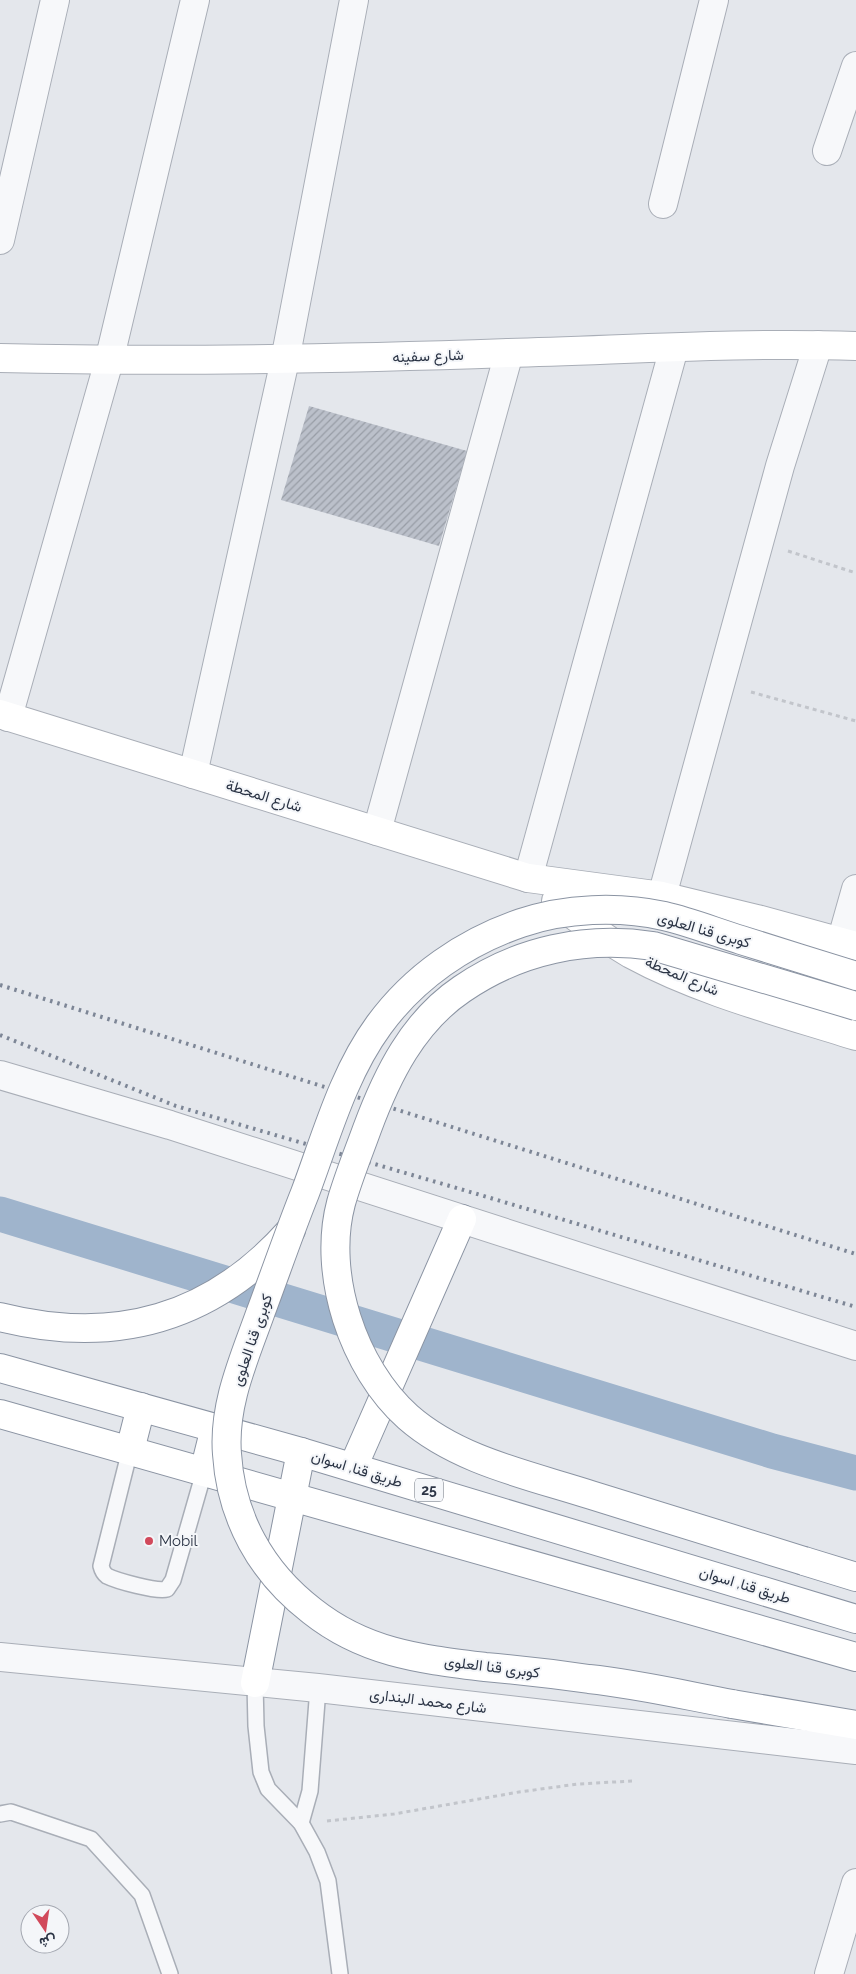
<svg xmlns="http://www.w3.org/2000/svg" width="856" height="1974" font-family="Raleway,Vazirmatn,sans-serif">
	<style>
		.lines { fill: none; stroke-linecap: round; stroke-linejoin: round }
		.canal { stroke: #9fb4cc; stroke-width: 35 }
		.building { fill: url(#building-hatch) }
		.lane-casing { stroke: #a9aeb7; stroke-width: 18 }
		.street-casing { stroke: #a9aeb7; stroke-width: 30 }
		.secondary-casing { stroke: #a9aeb7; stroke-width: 30 }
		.highway-casing { stroke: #8b94a3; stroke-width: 30 }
		.path { stroke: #c2c5cb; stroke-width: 3; stroke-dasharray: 4 4; stroke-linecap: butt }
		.lane { stroke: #f7f8fa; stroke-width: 15 }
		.street { stroke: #f7f8fa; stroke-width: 28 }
		.secondary { stroke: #fff; stroke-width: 28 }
		.highway { stroke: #fff; stroke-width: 28 }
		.rail { stroke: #7d8696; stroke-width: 4; stroke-dasharray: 2.5 5; stroke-linecap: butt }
		.highway-bridge-casing { stroke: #8b94a3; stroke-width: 30; stroke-linecap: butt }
		.highway-bridge { stroke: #fff; stroke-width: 28 }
		.poi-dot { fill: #d1495b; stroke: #f4f6f9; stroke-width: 2 }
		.labels { text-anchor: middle; stroke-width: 4; stroke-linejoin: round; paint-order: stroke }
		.shield { fill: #f4f6f9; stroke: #676e7b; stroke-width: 1 }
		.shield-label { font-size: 14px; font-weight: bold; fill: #2b3445 }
		.street-label { font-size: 15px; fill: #2b3445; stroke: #f4f6f9 }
		.poi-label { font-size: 15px; fill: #2b3445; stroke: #f4f6f9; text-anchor: start }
	</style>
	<defs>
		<pattern id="building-hatch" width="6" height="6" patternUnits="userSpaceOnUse" patternTransform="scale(1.25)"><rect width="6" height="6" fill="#bbc0ca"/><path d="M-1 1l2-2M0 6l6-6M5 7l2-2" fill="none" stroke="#989da6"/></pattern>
	</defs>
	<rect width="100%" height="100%" fill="#e4e7ec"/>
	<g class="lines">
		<!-- canal -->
		<path class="canal" d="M 0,1214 L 772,1451 L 856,1473"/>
	</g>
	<!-- building -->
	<path class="building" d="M 309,406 L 467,451 L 439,546 L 281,500 Z"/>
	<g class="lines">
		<!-- lane casing -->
		<g class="lane-casing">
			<g id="lane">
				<path d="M 130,1450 L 101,1566 C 102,1570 103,1573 107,1576 C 117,1581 157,1592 167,1589 L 173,1580 L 204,1472"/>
				<path d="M 255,1683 L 256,1726 L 261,1772 L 268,1789 L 301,1823 L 317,1852 L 328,1881 L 340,1974"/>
				<path d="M 0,1814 L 11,1812 L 91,1839 L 142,1895 L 170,1974"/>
				<path d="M 301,1823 L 310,1791 L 318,1688"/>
			</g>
		</g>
		<!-- street casing -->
		<g class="street-casing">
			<g id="street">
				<path d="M 827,151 L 856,66"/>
				<path d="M 663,204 L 714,0"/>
				<path d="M 0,240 L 55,0"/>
				<path d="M 8,717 L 109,361 L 195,0"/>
				<path d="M 193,774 L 285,360 L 354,0"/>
				<path d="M 377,831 L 509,353"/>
				<path d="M 528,878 L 674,348"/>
				<path d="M 662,896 L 780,466 L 818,345"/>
				<path d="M 841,942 L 856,889"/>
				<path d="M 0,1075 L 170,1125 L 856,1346"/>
				<path d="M 0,1657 L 318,1688 L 856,1750"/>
				<path d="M 829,1974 L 856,1883"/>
			</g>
		</g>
		<!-- secondary casing -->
		<g class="secondary-casing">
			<g id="secondary">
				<path d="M 0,358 C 169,362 338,359 508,353 C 624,350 740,342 856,346"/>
				<path d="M 0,714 L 528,878 L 662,896 L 757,919 L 856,946"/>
				<path d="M 556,901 C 579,920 605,939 631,954 C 701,992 780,1012 856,1036"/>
			</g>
		</g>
		<!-- highway casing -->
		<g class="highway-casing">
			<g id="highway">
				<path d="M 0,1317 C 116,1346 212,1319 291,1230"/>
				<path d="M 0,1368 L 301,1452 L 856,1619"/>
				<path d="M 0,1414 L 856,1657"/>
				<path d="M 130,1450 L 141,1407"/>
				<path d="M 353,1467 L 462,1219"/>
				<path d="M 204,1472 L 215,1428"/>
				<path d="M 804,1561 L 856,1577"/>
				<path d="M 255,1683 L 301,1452"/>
				<path d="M 732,1704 L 856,1725"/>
			</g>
		</g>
		<!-- path -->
		<g class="path">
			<path d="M 788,551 L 856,573"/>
			<path d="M 751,692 L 856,721"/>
			<path d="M 327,1821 L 394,1814 L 519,1792 L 578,1784 L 632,1781"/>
		</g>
		<!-- lane -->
		<use href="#lane" class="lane"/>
		<!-- street -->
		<use href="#street" class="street"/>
		<!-- secondary -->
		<use href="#secondary" class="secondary"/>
		<!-- highway -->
		<use href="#highway" class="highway"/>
		<!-- rail -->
		<g class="rail">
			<path d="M 0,985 L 856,1254"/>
			<path d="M 0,1035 L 176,1106 L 467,1191 L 856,1307"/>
		</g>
		<!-- highway-bridge casing -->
		<g class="highway-bridge-casing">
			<g id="highway-bridge">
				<path d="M 804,1561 C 733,1539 662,1517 591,1495 C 529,1475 458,1461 408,1417 C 353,1368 322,1274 341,1203 C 348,1178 358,1154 367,1129 C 387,1075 413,1022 462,989 C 519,950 585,936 653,946 L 856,1006"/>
				<path d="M 732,1704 C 684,1695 637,1684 589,1679 C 554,1674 520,1670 485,1667 C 420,1659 365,1653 312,1611 C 261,1572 231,1517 227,1454 C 223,1405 244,1359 260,1314 C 275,1274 289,1233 305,1193 C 326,1137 343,1074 379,1025 C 414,977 465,942 521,923 C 565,908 619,906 664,916 C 690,922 715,932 741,940 C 779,952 818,964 856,976"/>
			</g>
		</g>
		<!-- highway-bridge -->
		<use href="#highway-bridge" class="highway-bridge"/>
	</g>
	<!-- markers -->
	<circle class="poi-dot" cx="149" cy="1541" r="5"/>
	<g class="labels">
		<!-- shield labels -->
		<rect class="shield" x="415" y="1478.5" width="28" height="23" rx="4"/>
		<g class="shield-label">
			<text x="429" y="1495">25</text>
		</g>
		<!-- street labels -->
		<g class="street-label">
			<text transform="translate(428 356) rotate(-2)" y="5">شارع سفينه</text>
			<text transform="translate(264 796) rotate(17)" y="5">شارع المحطة</text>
			<text transform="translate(704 930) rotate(16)" y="5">كوبرى قنا العلوى</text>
			<text transform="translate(682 976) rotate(23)" y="5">شارع المحطة</text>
			<text transform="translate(252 1340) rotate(-71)" y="5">كوبرى قنا العلوى</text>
			<text transform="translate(357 1469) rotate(17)" y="5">طريق قنا, اسوان</text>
			<text transform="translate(745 1585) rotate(17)" y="5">طريق قنا, اسوان</text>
			<text transform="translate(492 1667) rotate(7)" y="5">كوبرى قنا العلوى</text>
			<text transform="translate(428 1701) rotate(7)" y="5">شارع محمد البندارى</text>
		</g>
		<!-- poi labels -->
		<g class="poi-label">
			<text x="159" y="1546">Mobil</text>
		</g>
	</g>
	<!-- north arrow -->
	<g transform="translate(45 1929) rotate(167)"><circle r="24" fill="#f4f6f9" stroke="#a4a8b1"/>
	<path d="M0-4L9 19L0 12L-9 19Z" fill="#d1495b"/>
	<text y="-8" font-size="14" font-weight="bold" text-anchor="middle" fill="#2b3445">ش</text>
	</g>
</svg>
